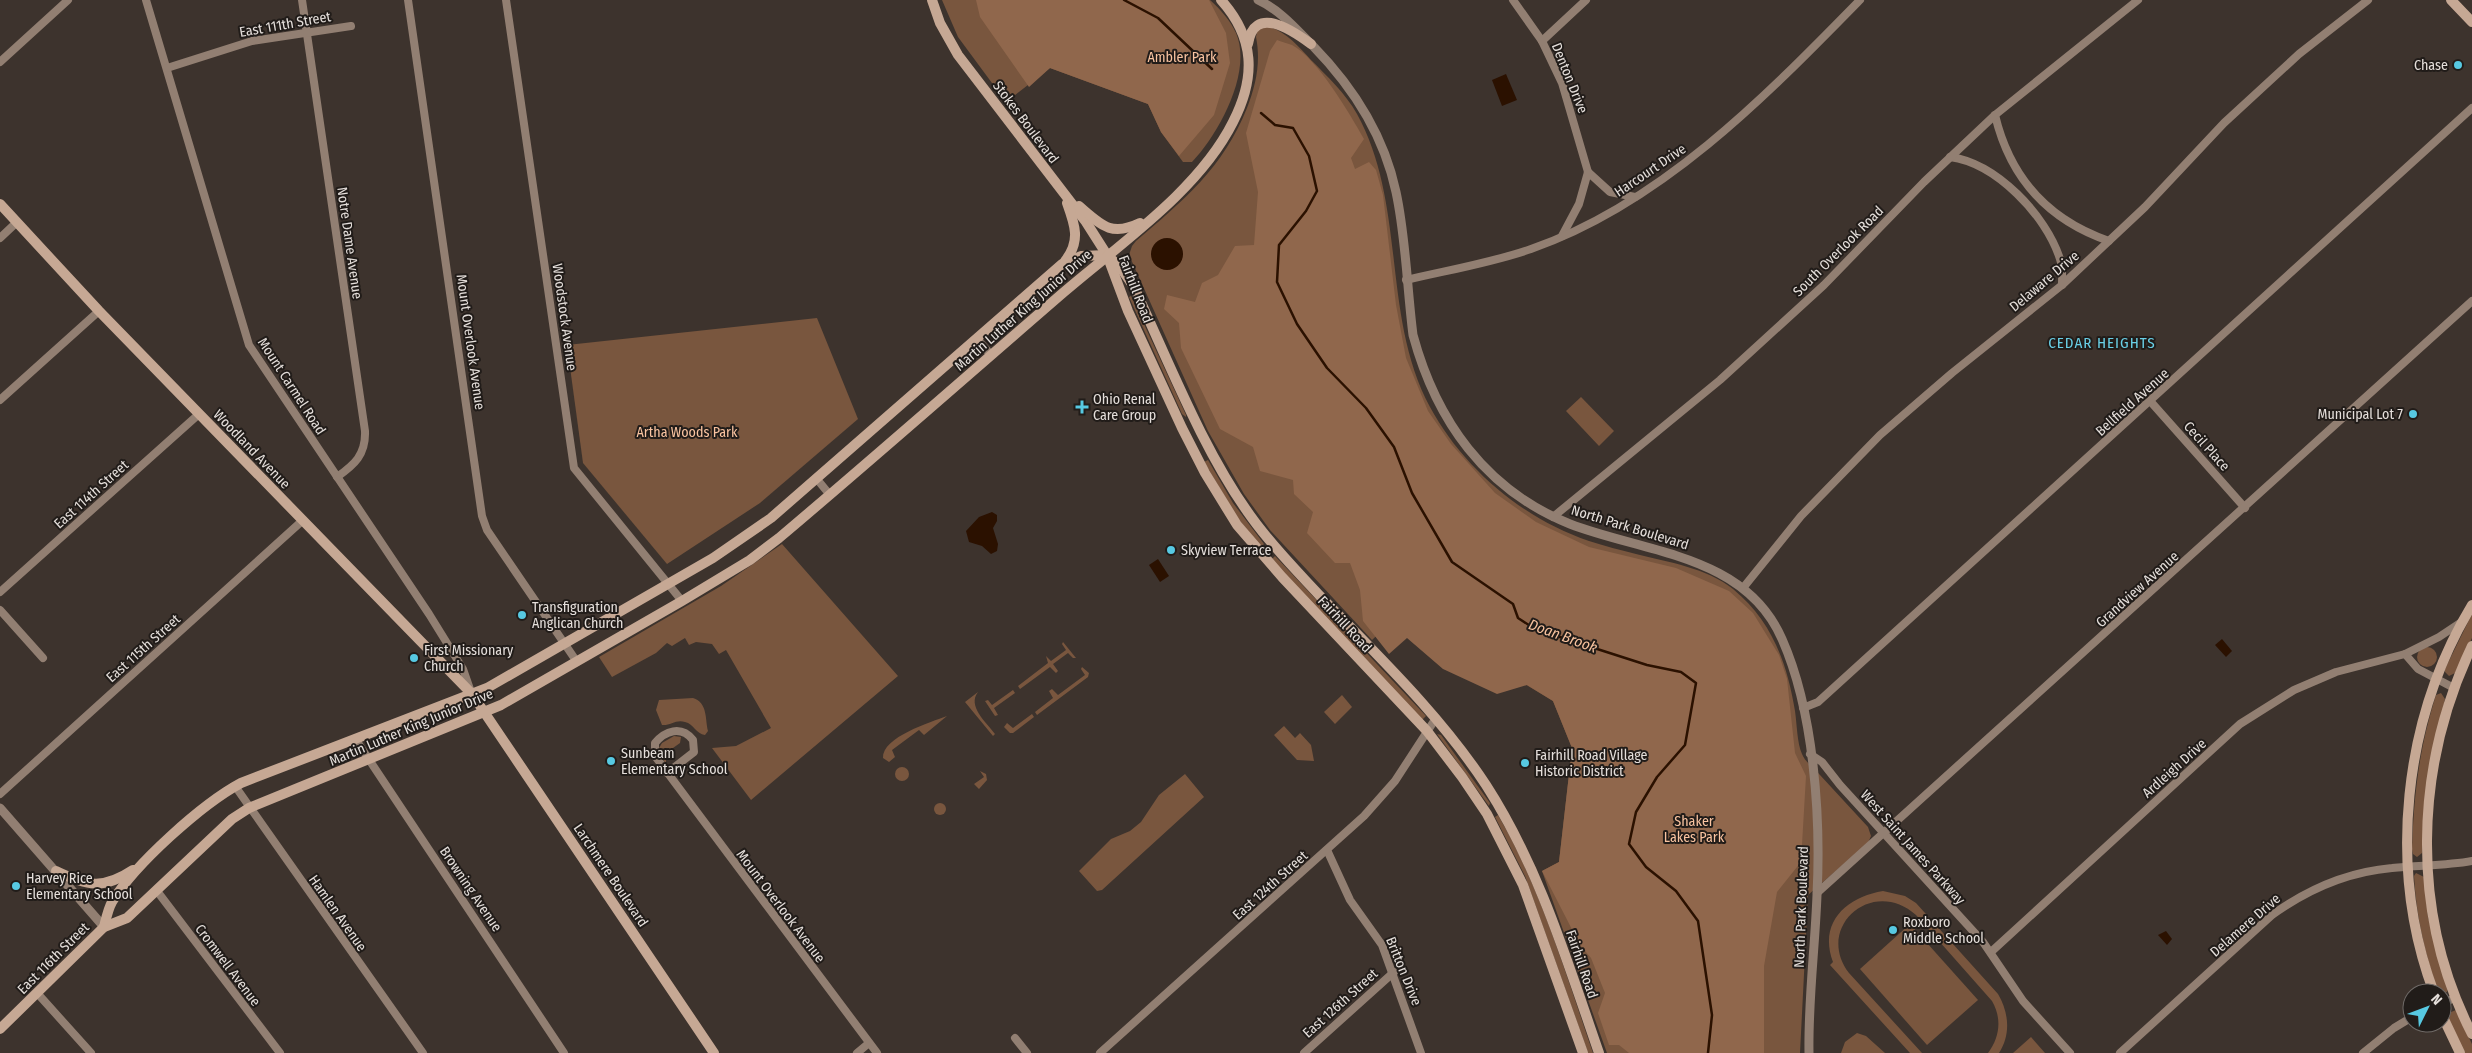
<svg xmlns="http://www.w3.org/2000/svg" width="2472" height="1053" font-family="'Fira Sans Condensed',sans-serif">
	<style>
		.green { fill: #79563e }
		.forest { fill: #90674c }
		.water { fill: #2b1100 }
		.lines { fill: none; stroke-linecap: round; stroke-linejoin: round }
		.stream { stroke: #2b1100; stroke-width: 2.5 }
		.minor { stroke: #927f72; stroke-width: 8 }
		.tertiary { stroke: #927f72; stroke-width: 9 }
		.secondary { stroke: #c6a894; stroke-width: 10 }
		.poi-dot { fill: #57c9e2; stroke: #211c19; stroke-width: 2 }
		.labels { text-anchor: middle; stroke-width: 4; stroke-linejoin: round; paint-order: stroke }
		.street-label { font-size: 14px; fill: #e5dfdb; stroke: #211c19 }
		.park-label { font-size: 14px; fill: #fac4a1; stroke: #211c19 }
		.poi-label { font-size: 14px; fill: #e5dfdb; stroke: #211c19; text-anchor: start }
		.neighbourhood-label { font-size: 15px; letter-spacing: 1px; fill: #69cfe6; stroke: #211c19 }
		.water-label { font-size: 15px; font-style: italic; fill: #f7c29e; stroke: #211c19 }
	</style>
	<rect width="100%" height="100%" fill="#3d332d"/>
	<!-- green -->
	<g class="green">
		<path d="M 942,0 L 1210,0 C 1221,10 1230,20 1236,33 C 1253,72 1218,135 1192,162 L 1183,162 L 1161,132 L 1148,104 L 1050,68 L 1006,102 L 958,37 Z"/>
		<path d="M 1264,26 C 1284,29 1298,46 1311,60 C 1327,76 1346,94 1357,114 C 1407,205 1381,316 1430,407 C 1463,468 1523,519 1589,541 C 1604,546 1621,550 1636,554 C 1668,562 1707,568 1733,589 C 1772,621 1787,663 1795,711 C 1797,724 1797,743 1802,754 C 1805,762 1815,769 1820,775 C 1836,792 1852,810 1868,827 L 1871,836 L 1868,843 L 1808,895 L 1800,1053 L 1607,1053 L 1542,871 L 1559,862 L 1572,748 L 1553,701 L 1510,675 L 1394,619 L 1372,640 L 1270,530 L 1244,494 L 1208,431 L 1129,255 L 1132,246 L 1136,241 C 1184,200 1223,168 1247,108 C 1256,85 1261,62 1256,37 L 1257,32 Z"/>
		<path d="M 1131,296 L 1186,415 L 1186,417 L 1182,414 L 1129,297 Z"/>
		<path d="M 817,318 L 858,419 L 760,503 L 667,564 L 583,463 L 567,345 Z"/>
		<path d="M 1581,397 L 1614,431 L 1599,446 L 1566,411 Z"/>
		<path d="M 1208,460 L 1233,503 L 1264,544 L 1261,547 L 1239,520 L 1204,462 Z"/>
		<path d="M 782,544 L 898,676 L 751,800 L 712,748 L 736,746 L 771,728 L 726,650 L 719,654 L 712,644 L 696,642 L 689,645 L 685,638 L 672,646 L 667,643 L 656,653 L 612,677 L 599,657 L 721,586 Z"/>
		<path d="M 1275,556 L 1426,716 L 1422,720 L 1271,560 Z"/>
		<path d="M 2472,614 L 2472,638 L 2455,673 L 2449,676 L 2445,672 L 2445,669 Z"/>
		<path d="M 1063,642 L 1076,658 L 1073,658 L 1068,653 L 1053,664 L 1058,671 L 1056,673 L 1050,667 L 1020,689 L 1018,686 L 1048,663 L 1046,656 L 1051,661 L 1066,650 L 1062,644 Z"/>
		<circle cx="2427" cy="657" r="10"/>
		<path d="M 1082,667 L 1089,673 L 1088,677 L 1037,715 L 1035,712 L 1053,698 L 1049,691 L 1052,689 L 1058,695 L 1085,675 L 1081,669 Z"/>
		<path d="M 1013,690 L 1015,693 L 994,708 L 998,715 L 995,716 L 985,701 L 988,700 L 992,705 Z"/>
		<path d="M 978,692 C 967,706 986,722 995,734 L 993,736 L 965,702 Z"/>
		<path d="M 2441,693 L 2445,699 L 2425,797 L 2422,853 L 2417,857 L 2413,854 L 2412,849 C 2414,793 2419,749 2436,695 Z"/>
		<path d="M 1342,695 L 1352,707 L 1335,724 L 1324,712 Z"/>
		<path d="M 693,698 C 708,703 705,719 708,731 L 705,735 C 696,734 694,724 685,722 C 676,719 670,726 662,725 L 656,710 L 659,700 Z"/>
		<path d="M 1032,714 L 1034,717 L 1013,733 L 1010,733 L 1004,727 L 1007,723 L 1013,728 Z"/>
		<path d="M 947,716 L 924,735 L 919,730 L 892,750 L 895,757 L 889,762 L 883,758 C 882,737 931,722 947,716 Z"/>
		<path d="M 1284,726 L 1295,738 L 1300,733 L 1311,745 L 1314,761 L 1297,760 L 1274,735 Z"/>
		<path d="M 1437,734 L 1441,735 L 1490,803 L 1489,806 Z"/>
		<path d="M 674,736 L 681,737 L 680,743 L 666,753 L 666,764 L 659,753 L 659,748 L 662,743 Z"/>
		<circle cx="902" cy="774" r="7"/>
		<path d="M 980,771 L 986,774 L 987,780 L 979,789 L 974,784 L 984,777 Z"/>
		<path d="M 1185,774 L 1204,797 L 1102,890 L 1097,891 L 1079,871 L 1111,839 L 1130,831 L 1141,822 L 1159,795 Z"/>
		<circle cx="940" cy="809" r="6"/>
		<path d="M 1498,815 C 1541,889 1565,972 1593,1053 L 1588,1053 L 1525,876 L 1495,817 Z"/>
		<path d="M 2416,873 L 2424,877 L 2428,917 L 2448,988 L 2447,992 L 2442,994 L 2438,992 C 2425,954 2416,915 2414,876 Z"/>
		<path d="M 1883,891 L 1905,896 L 1916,903 L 1998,994 C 2009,1013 2011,1034 1999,1053 L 1988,1053 C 2000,1037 2002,1018 1992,1001 L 1916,915 C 1873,876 1814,927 1849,973 L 1922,1053 L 1910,1053 L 1830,965 L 1833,962 C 1818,922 1847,897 1883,891 Z"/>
		<path d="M 1910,924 L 1978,1000 L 1927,1045 L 1860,969 Z"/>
		<path d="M 2456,1010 L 2472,1044 L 2472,1053 L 2465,1053 L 2446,1014 Z"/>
		<path d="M 1857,1033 L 1866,1036 L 1885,1053 L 1841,1053 L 1845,1042 Z"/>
		<path d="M 2031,1037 L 2045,1053 L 2013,1053 Z"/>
	</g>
	<!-- forest -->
	<g class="forest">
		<path d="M 976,0 L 1209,0 L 1226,33 L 1230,63 L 1214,115 L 1179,156 L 1161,132 L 1148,104 L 1050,68 L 1029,87 L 980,17 Z"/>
		<path d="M 1277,40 C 1281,42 1287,43 1292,45 C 1317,58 1350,114 1364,139 L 1351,158 L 1355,169 L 1369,162 L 1376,170 L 1383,195 L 1396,305 L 1406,358 L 1428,411 L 1451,444 L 1495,493 L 1536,522 L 1589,547 L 1676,568 L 1729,591 L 1753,613 L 1779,655 L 1787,679 L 1795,753 L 1806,776 L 1801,862 L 1777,892 L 1764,966 L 1764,1053 L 1629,1053 L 1619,1045 L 1609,1045 L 1598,1013 L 1605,993 L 1591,958 L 1580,945 L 1542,871 L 1559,862 L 1572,748 L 1553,701 L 1527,685 L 1497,694 L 1443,669 L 1407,638 L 1389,654 L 1363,621 L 1360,590 L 1350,563 L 1335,563 L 1307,533 L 1313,512 L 1294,494 L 1293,480 L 1260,471 L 1253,447 L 1220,429 L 1181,348 L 1179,323 L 1164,309 L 1167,295 L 1195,302 L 1202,283 L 1218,275 L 1235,246 L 1254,245 L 1258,192 L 1246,133 L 1270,51 Z"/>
	</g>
	<!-- water -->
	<g class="water">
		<path d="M 1506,74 L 1517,100 L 1502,106 L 1492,80 Z"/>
		<circle cx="1167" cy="254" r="16"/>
		<path d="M 992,512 L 997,515 L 997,521 L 993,528 L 998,544 L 997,551 L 991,554 L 982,546 L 969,542 L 966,531 L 979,517 Z"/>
		<path d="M 1158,559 L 1169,576 L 1160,582 L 1149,565 Z"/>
		<path d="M 2222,639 L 2232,651 L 2226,657 L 2215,645 Z"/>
		<path d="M 2166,931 L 2172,939 L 2167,945 L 2158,935 Z"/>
	</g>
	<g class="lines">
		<!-- stream -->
		<g class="stream">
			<path d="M 1124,0 L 1158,18 L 1212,69"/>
			<path d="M 1261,113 L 1275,125 L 1293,128 L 1309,156 L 1317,191 L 1306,211 L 1279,245 L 1277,282 L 1297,324 L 1327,368 L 1366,408 L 1394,447 L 1412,493 L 1452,562 L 1513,604 L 1518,618 L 1535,629 L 1647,665 L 1681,672 L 1696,683 L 1685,745 L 1657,777 L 1636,812 L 1629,844 L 1646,867 L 1676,891 L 1698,921 L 1712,1015 L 1708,1053"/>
		</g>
		<!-- minor -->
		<g class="minor">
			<path d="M 146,0 L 249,345 L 429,614 L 463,669 L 471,692"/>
			<path d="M 302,0 L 365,431 C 366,455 354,465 337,477"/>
			<path d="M 408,0 L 482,516 L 487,530 L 577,662"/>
			<path d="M 506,0 L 574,468 L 682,601"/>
			<path d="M 1513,0 L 1542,41 L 1562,83 L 1588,172 L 1579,204 L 1562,236"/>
			<path d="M 1542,41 L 1586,0"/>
			<path d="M 0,62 L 68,0"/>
			<path d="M 167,68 L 252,41 L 351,26"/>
			<path d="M 1995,115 C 2010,178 2048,220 2109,241"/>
			<path d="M 1950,157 C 1996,163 2046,215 2060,259 C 2063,267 2062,277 2062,285"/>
			<path d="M 1588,172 L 1610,192 L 1635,197"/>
			<path d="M 0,238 L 17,222"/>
			<path d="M 1406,280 C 1448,270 1491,263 1531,249 C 1661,204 1766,96 1860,0"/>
			<path d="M 977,339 L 991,355"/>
			<path d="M 0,400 L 99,311"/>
			<path d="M 2151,402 L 2245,508"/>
			<path d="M 816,478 L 830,495"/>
			<path d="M 1553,517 L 1720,380 L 1824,285 L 1924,182 L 1995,115 L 2138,0"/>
			<path d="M 1743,588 L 1801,516 L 1880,435 L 1952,373 L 2062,285 L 2145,207 L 2224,123 L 2299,54 L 2368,0"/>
			<path d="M 0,592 L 199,414"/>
			<path d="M 0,610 L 43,658"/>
			<path d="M 2405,654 L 2439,637 L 2463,621"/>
			<path d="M 1803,708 L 1818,702 L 2472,108"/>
			<path d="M 356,740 L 564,1053"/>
			<path d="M 1810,754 L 1822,762 L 1840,785 L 1983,942 L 2023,1001 L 2070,1053"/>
			<path d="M 667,773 L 694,752 L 693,740 C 681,725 665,731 655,743 L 655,756 L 877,1053"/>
			<path d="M 235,786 L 423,1053"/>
			<path d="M 0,794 L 302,521"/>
			<path d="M 1327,850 L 1350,900 L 1382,945 L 1421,1053"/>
			<path d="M 157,891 L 280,1053"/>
			<path d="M 1817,893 L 2472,301"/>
			<path d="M 1991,952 L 2240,724 L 2294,690 L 2336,672 L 2405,654 L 2418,669 L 2454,688"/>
			<path d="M 38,994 L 91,1053"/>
			<path d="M 2442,1003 L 2455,998"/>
			<path d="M 1015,1038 L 1027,1053"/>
			<path d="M 857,1053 L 869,1043"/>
			<path d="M 1100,1053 L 1364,816 L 1395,781 L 1436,718"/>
			<path d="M 1304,1053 L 1394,972"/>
			<path d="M 2120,1053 L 2272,915 C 2308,889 2347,872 2392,868 C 2418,865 2446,866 2472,861"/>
			<path d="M 2363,1053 L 2394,1028 L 2412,1017"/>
		</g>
		<!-- tertiary -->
		<g class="tertiary">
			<path d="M 1258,0 C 1280,10 1296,29 1313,46 C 1353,87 1384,135 1396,192 C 1406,238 1407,288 1413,335 C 1436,420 1485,490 1570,524 C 1645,553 1745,554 1782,639 C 1814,711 1821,817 1817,895 C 1815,948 1808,1001 1809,1053"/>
			<path d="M 0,808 L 104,927"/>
		</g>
		<!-- secondary -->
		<g class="secondary">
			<path d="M 932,0 L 940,23 L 958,55 L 1086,222 L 1107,255 L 1128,311 L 1182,428 L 1205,473 L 1237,525 L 1282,577 L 1427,731 L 1462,777 L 1487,814 L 1523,885 L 1583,1053"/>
			<path d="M 2451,0 L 2472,22"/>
			<path d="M 1248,44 C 1254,4 1292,30 1311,44"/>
			<path d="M 0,204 L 99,311 L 472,694 L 714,1053"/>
			<path d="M 1079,206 C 1101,225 1111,237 1140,223"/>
			<path d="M 1107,255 L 1120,267 L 1134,287 C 1169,362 1203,451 1252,518 C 1272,546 1297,571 1321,597 C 1379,657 1440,715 1486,785 C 1539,867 1567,961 1599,1053"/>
			<path d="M 1065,261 C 1081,241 1075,225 1067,203"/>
			<path d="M 2472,646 C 2414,768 2410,913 2472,1034"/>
			<path d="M 56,871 C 87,886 103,890 133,870"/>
			<path d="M 104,927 C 106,919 108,909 112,902 C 135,864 202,804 241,783 L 487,688 L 713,558 L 771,518 L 1062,264 L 1081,256 L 1107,255"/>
			<path d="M 2434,993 C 2387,868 2403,719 2472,605"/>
			<path d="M 2442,1015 L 2460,1053"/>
			<path d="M 0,1029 L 104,927 L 127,918 L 232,819 L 249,808 L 501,705 L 682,601 L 750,560 L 779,538 C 875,457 969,374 1064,292 C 1121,243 1199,190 1233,122 C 1256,77 1255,38 1221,0"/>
		</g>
	</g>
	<!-- markers -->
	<g class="poi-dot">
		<circle cx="2458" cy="65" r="5"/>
		<path d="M1079.5 399.5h5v5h5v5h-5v5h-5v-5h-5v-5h5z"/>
		<circle cx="2413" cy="414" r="5"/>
		<circle cx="1171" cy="550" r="5"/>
		<circle cx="522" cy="615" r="5"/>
		<circle cx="414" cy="658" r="5"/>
		<circle cx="611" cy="761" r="5"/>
		<circle cx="1525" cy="763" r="5"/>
		<circle cx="16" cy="886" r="5"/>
		<circle cx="1893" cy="930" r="5"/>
	</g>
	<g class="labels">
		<!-- street labels -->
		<g class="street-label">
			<text transform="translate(285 24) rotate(-10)" y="5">East 111th Street</text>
			<text transform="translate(1570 78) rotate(68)" y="5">Denton Drive</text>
			<text transform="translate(1026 122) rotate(53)" y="5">Stokes Boulevard</text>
			<text transform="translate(1650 170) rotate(-34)" y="5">Harcourt Drive</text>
			<text transform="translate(350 243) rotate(82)" y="5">Notre Dame Avenue</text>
			<text transform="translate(1838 251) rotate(-45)" y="5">South Overlook Road</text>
			<text transform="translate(2044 281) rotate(-40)" y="5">Delaware Drive</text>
			<text transform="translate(1136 289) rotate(69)" y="5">Fairhill Road</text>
			<text transform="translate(1023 310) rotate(-41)" y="5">Martin Luther King Junior Drive</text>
			<text transform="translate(565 317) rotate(82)" y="5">Woodstock Avenue</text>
			<text transform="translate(471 342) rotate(82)" y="5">Mount Overlook Avenue</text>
			<text transform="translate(292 386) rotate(57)" y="5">Mount Carmel Road</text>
			<text transform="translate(2132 402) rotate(-42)" y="5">Bellfield Avenue</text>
			<text transform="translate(2207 446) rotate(48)" y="5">Cecil Place</text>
			<text transform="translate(252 449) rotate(46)" y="5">Woodland Avenue</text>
			<text transform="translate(91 494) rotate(-42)" y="5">East 114th Street</text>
			<text transform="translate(1630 527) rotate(17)" y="5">North Park Boulevard</text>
			<text transform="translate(2137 589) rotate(-42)" y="5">Grandview Avenue</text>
			<text transform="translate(1345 624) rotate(47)" y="5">Fairhill Road</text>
			<text transform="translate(143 648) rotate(-42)" y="5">East 115th Street</text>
			<text transform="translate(411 727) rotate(-23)" y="5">Martin Luther King Junior Drive</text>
			<text transform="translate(2174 768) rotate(-42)" y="5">Ardleigh Drive</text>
			<text transform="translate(1913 847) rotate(48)" y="5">West Saint James Parkway</text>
			<text transform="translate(611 875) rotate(56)" y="5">Larchmere Boulevard</text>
			<text transform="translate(1270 885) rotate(-42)" y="5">East 124th Street</text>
			<text transform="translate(471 889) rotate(56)" y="5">Browning Avenue</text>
			<text transform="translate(781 906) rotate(53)" y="5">Mount Overlook Avenue</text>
			<text transform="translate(1801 907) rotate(-88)" y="5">North Park Boulevard</text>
			<text transform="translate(338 913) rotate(55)" y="5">Hamlen Avenue</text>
			<text transform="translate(2245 925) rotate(-41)" y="5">Delamere Drive</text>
			<text transform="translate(53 958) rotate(-45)" y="5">East 116th Street</text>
			<text transform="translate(1582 964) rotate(71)" y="5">Fairhill Road</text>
			<text transform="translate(228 965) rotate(53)" y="5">Cromwell Avenue</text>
			<text transform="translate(1404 971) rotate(68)" y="5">Britton Drive</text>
			<text transform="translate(1340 1003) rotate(-42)" y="5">East 126th Street</text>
		</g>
		<!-- park labels -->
		<g class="park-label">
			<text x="1182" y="62">Ambler Park</text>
			<text x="687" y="437">Artha Woods Park</text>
			<text x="1694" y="826">Shaker<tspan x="1694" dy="16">Lakes Park</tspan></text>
		</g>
		<!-- poi labels -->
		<g class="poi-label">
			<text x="2448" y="70" text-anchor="end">Chase</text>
			<text x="1093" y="404">Ohio Renal<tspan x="1093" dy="16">Care Group</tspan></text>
			<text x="2403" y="419" text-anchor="end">Municipal Lot 7</text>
			<text x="1181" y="555">Skyview Terrace</text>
			<text x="532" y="612">Transfiguration<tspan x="532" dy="16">Anglican Church</tspan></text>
			<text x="424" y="655">First Missionary<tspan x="424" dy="16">Church</tspan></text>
			<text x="621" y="758">Sunbeam<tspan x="621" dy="16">Elementary School</tspan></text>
			<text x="1535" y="760">Fairhill Road Village<tspan x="1535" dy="16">Historic District</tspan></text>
			<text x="26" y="883">Harvey Rice<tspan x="26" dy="16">Elementary School</tspan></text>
			<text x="1903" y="927">Roxboro<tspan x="1903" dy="16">Middle School</tspan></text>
		</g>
		<!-- neighbourhood labels -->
		<g class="neighbourhood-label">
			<text x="2102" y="348">CEDAR HEIGHTS</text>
		</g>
		<!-- water labels -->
		<g class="water-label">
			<text transform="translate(1563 636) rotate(20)" y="5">Doan Brook</text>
		</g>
	</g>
	<!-- north arrow -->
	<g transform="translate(2427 1008) rotate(48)"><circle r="24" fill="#211c19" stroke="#6f6a67"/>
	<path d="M0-4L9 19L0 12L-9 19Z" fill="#57c9e2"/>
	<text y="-8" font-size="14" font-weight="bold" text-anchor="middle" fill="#e5dfdb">N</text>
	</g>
</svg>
